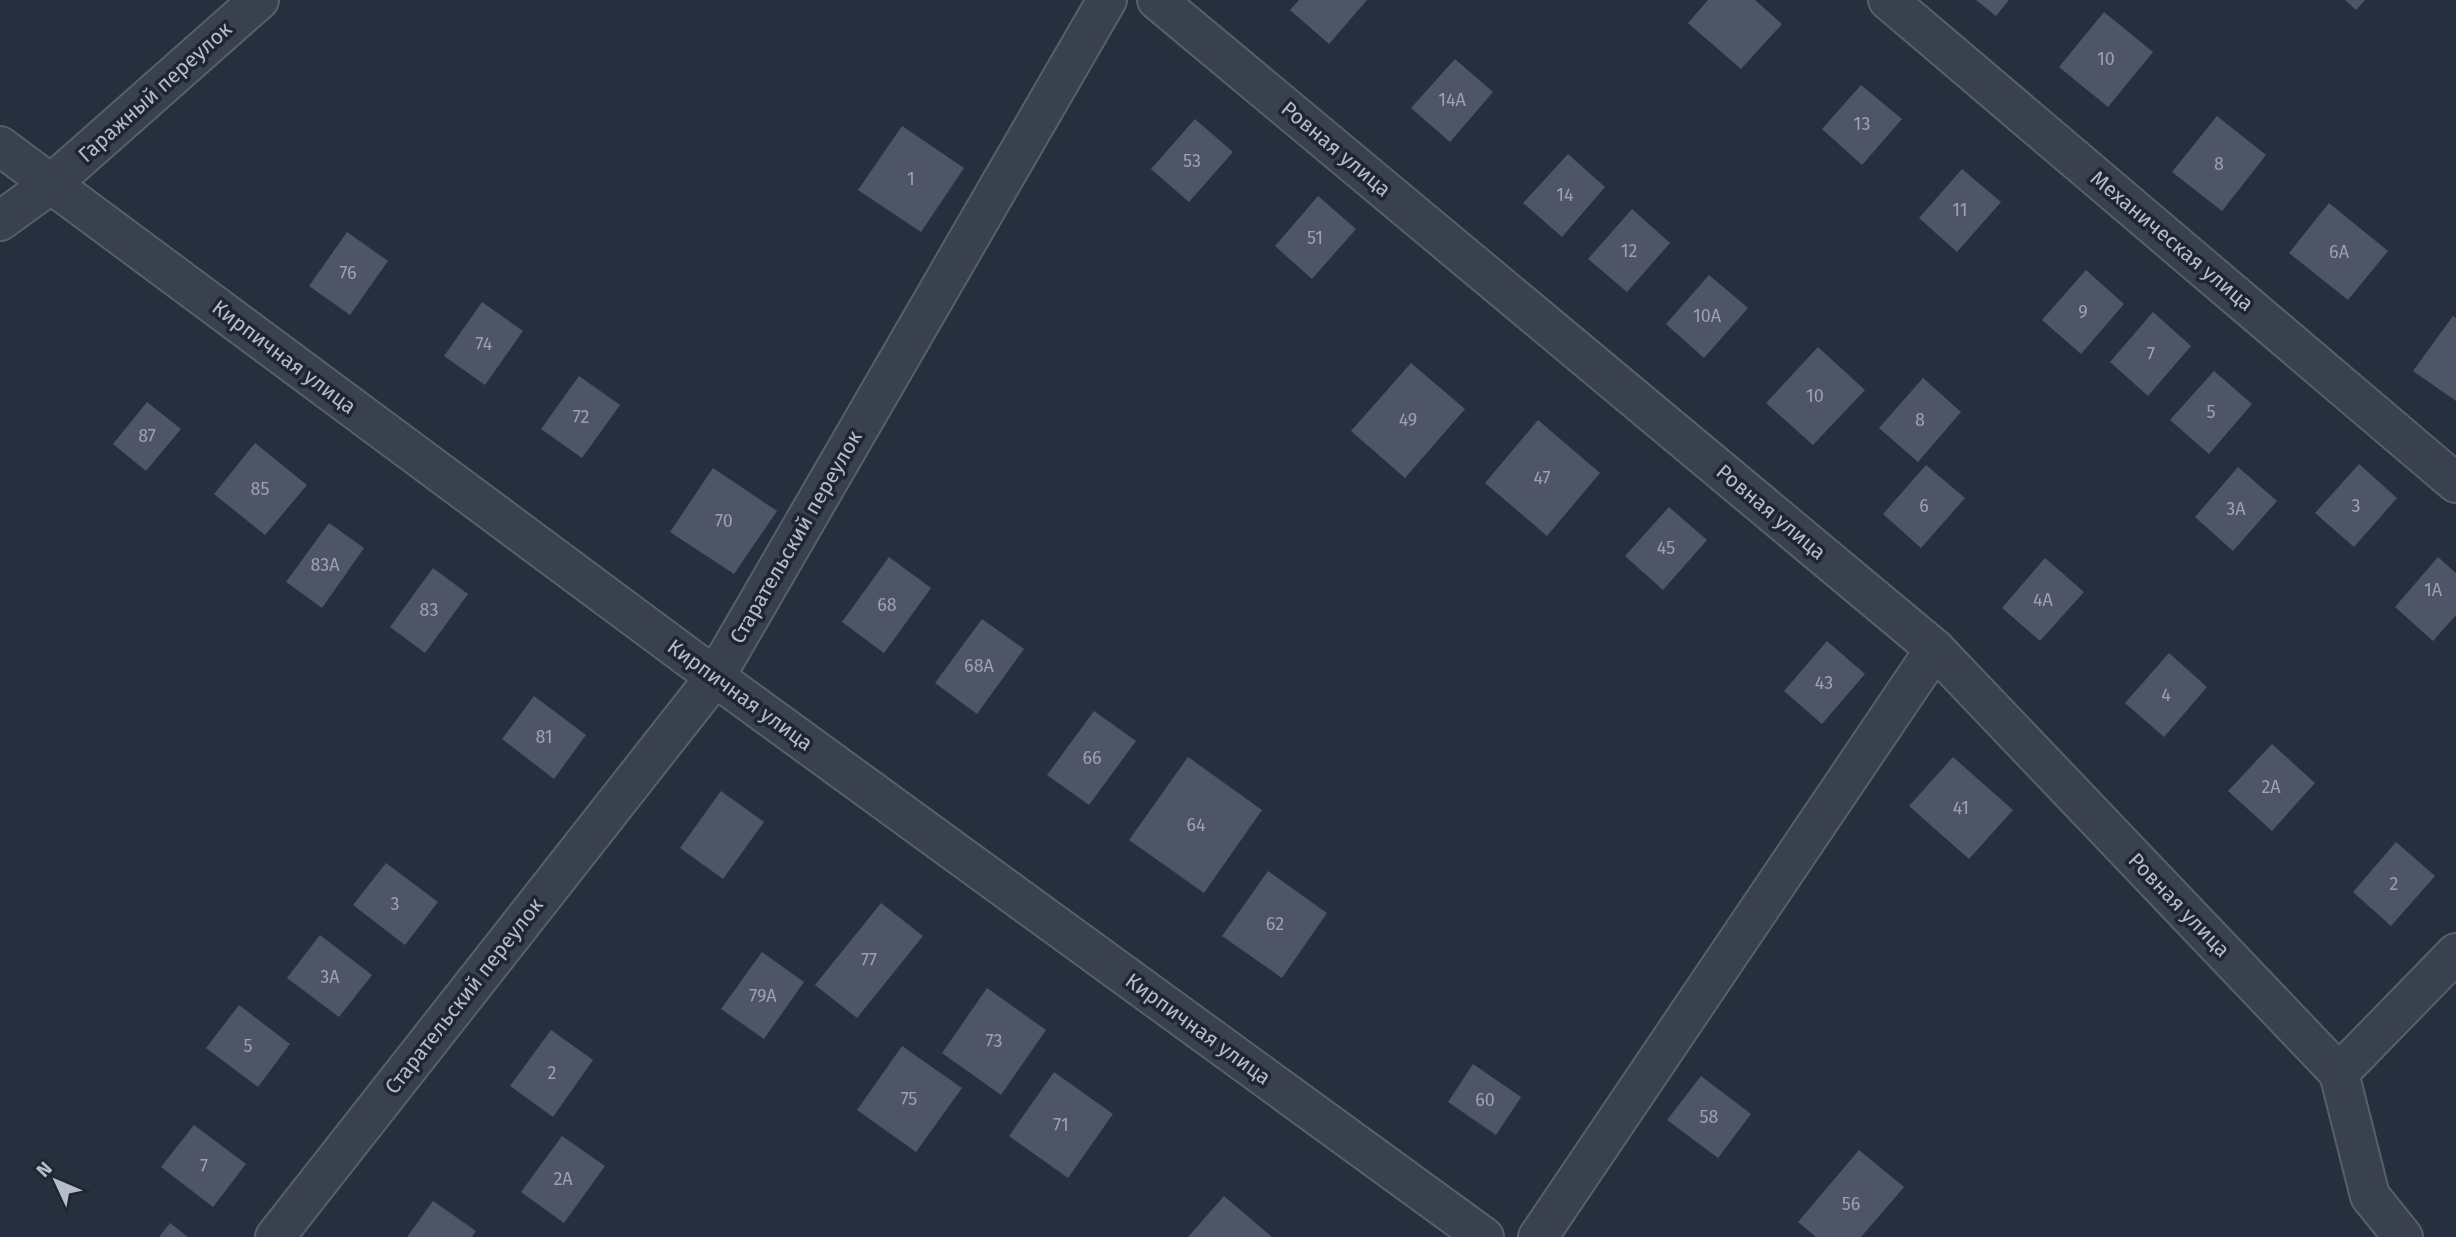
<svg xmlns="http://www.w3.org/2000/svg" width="2456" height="1237" font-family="'Fira Sans',sans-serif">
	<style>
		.building { fill: #4d5567 }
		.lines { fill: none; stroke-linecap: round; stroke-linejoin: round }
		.minor-casing { stroke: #585f6c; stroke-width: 42 }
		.minor { stroke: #3a414e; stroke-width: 38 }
		.labels { text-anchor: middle; stroke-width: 7; stroke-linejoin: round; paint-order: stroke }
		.number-label { font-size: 18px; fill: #9ca2b0 }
		.street-label { font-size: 21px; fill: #b6bcc9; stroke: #1f2633 }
	</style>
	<rect width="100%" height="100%" fill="#262f3e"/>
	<!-- building -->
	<g class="building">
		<path d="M 1299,0 L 1367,0 L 1329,44 L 1290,10 Z"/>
		<path d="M 1708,0 L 1755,0 L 1782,24 L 1741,69 L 1688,23 Z"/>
		<path d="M 1976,0 L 2009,0 L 1996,16 Z"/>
		<path d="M 2345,0 L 2365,0 L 2356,10 Z"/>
		<path d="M 2104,12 L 2153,52 L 2108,107 L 2059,67 Z"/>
		<path d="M 1455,59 L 1493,92 L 1450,142 L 1411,108 Z"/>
		<path d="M 1861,85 L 1902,119 L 1862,165 L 1822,129 Z"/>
		<path d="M 2217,116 L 2266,155 L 2222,211 L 2172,172 Z"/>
		<path d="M 1195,119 L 1233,152 L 1189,202 L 1151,169 Z"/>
		<path d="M 902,126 L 964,168 L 921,232 L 858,190 Z"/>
		<path d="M 1568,154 L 1605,187 L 1562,237 L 1523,203 Z"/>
		<path d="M 1962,169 L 2001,202 L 1957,252 L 1919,218 Z"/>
		<path d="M 1318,196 L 1356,229 L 1312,279 L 1275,246 Z"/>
		<path d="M 2329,203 L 2388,251 L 2348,300 L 2289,253 Z"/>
		<path d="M 1632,209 L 1670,243 L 1627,292 L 1588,259 Z"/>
		<path d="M 347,232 L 388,261 L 350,315 L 309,286 Z"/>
		<path d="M 2086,270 L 2124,304 L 2081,354 L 2042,320 Z"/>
		<path d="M 1709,275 L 1748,308 L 1704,358 L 1666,324 Z"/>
		<path d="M 482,302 L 523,331 L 485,385 L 444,356 Z"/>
		<path d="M 2153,312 L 2191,346 L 2148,396 L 2110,362 Z"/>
		<path d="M 2453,316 L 2456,318 L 2456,401 L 2413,371 Z"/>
		<path d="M 1818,347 L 1865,390 L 1813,445 L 1766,403 Z"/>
		<path d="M 1411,363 L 1465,409 L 1405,478 L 1351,431 Z"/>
		<path d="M 2214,371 L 2252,404 L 2209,454 L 2170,420 Z"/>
		<path d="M 579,376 L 620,405 L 582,458 L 541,429 Z"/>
		<path d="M 1923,378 L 1961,412 L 1918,462 L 1879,428 Z"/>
		<path d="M 147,402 L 181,429 L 146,471 L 113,444 Z"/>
		<path d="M 1538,420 L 1600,473 L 1547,536 L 1485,483 Z"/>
		<path d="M 255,443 L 307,485 L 265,535 L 214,494 Z"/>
		<path d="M 2359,464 L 2397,498 L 2354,547 L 2315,513 Z"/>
		<path d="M 1926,465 L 1965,498 L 1921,548 L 1883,514 Z"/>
		<path d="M 2238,467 L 2277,501 L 2233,551 L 2195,517 Z"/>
		<path d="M 713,468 L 777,511 L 734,574 L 670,532 Z"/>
		<path d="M 1669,507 L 1707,540 L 1663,590 L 1625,556 Z"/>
		<path d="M 329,523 L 364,548 L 322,608 L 286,582 Z"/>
		<path d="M 889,557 L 931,588 L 884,653 L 842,622 Z"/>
		<path d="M 2438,557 L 2456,573 L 2456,615 L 2433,641 L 2395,607 Z"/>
		<path d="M 2045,558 L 2084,592 L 2040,641 L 2002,608 Z"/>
		<path d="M 433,568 L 468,594 L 425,653 L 390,627 Z"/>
		<path d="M 982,619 L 1024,649 L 977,714 L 935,683 Z"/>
		<path d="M 1827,641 L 1865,674 L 1822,724 L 1784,691 Z"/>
		<path d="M 2169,653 L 2207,687 L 2164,737 L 2125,703 Z"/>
		<path d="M 534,696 L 586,735 L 554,779 L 502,739 Z"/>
		<path d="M 1094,711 L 1136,741 L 1089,805 L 1047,775 Z"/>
		<path d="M 2272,744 L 2315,783 L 2272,831 L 2228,791 Z"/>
		<path d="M 1188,757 L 1262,810 L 1204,893 L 1129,840 Z"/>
		<path d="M 1953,757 L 2013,810 L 1969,859 L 1909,806 Z"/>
		<path d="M 721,791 L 764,822 L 723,879 L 680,848 Z"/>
		<path d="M 2396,842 L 2435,876 L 2391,926 L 2353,892 Z"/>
		<path d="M 386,863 L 438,902 L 405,945 L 353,905 Z"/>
		<path d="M 1268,871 L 1327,913 L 1282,978 L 1222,936 Z"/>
		<path d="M 881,903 L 923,936 L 857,1018 L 815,985 Z"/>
		<path d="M 320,935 L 372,975 L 339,1017 L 287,978 Z"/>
		<path d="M 762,952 L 804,982 L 764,1039 L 721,1009 Z"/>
		<path d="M 987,988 L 1046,1030 L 1001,1095 L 942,1053 Z"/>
		<path d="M 239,1005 L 290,1044 L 258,1087 L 206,1048 Z"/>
		<path d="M 551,1030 L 593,1060 L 553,1117 L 510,1086 Z"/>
		<path d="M 902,1046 L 962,1088 L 916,1152 L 857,1110 Z"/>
		<path d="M 1473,1064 L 1521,1097 L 1496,1135 L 1448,1102 Z"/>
		<path d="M 1054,1072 L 1113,1114 L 1068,1178 L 1009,1136 Z"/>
		<path d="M 1701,1076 L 1751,1114 L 1718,1158 L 1667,1120 Z"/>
		<path d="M 194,1125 L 246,1164 L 213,1207 L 161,1167 Z"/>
		<path d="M 562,1136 L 605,1166 L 564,1223 L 521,1192 Z"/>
		<path d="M 1859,1150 L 1904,1187 L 1861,1237 L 1816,1237 L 1798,1222 Z"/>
		<path d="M 1224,1196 L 1272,1237 L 1188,1237 Z"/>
		<path d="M 433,1201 L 476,1231 L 472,1237 L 407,1237 Z"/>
		<path d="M 170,1223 L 188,1237 L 159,1237 Z"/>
	</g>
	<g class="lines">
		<!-- minor casing -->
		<g class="minor-casing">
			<g id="minor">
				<path d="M 1157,0 L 1935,649 L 2339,1073 L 2370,1196 L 2403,1237"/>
				<path d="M 1888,0 L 2456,483"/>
				<path d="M 0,146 L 715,677 L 1484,1237"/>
				<path d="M 0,221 L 51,184 L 259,0"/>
				<path d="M 2339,1073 L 2456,953"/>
				<path d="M 275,1237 L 715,677 L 1107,0"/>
				<path d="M 1538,1237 L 1935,649"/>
			</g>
		</g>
		<!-- minor -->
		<use href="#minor" class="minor"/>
	</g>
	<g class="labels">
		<!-- number labels -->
		<g class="number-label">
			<text x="2106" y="65">10</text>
			<text x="1452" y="106">14А</text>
			<text x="1862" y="130">13</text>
			<text x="1192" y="167">53</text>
			<text x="2219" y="170">8</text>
			<text x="911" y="185">1</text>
			<text x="1565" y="201">14</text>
			<text x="1960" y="216">11</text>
			<text x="1315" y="244">51</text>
			<text x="1629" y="257">12</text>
			<text x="2339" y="258">6А</text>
			<text x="348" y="279">76</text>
			<text x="2083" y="318">9</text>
			<text x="1707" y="322">10А</text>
			<text x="484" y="350">74</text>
			<text x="2151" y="360">7</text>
			<text x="1815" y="402">10</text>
			<text x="2211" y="418">5</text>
			<text x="581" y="423">72</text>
			<text x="1408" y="426">49</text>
			<text x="1920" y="426">8</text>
			<text x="147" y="442">87</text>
			<text x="1542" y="484">47</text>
			<text x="260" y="495">85</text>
			<text x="1924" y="512">6</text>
			<text x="2356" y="512">3</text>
			<text x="2236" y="515">3А</text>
			<text x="724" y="527">70</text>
			<text x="1666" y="554">45</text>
			<text x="325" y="571">83А</text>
			<text x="2433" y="596">1А</text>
			<text x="2043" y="606">4А</text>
			<text x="887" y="611">68</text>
			<text x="429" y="616">83</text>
			<text x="979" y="672">68А</text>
			<text x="1824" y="689">43</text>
			<text x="2166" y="701">4</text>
			<text x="544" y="743">81</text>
			<text x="1092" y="764">66</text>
			<text x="2271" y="793">2А</text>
			<text x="1961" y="814">41</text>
			<text x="1196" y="831">64</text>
			<text x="2394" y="890">2</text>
			<text x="395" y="910">3</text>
			<text x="1275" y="930">62</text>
			<text x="869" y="966">77</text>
			<text x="330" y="983">3А</text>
			<text x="763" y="1002">79А</text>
			<text x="994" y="1047">73</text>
			<text x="248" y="1052">5</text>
			<text x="552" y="1079">2</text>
			<text x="909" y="1105">75</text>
			<text x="1485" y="1106">60</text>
			<text x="1709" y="1123">58</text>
			<text x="1061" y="1131">71</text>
			<text x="204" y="1172">7</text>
			<text x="563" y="1185">2А</text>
			<text x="1851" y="1210">56</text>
		</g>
		<!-- street labels -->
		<g class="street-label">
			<text transform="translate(155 92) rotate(-42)" y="7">Гаражный переулок</text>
			<text transform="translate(1336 149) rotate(40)" y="7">Ровная улица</text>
			<text transform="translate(2172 241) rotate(40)" y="7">Механическая улица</text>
			<text transform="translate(284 357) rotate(37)" y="7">Кирпичная улица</text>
			<text transform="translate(1771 512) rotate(40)" y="7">Ровная улица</text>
			<text transform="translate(796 537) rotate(-60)" y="7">Старательский переулок</text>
			<text transform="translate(740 695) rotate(36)" y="7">Кирпичная улица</text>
			<text transform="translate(2179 905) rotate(46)" y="7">Ровная улица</text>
			<text transform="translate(464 996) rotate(-52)" y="7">Старательский переулок</text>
			<text transform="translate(1198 1029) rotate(36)" y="7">Кирпичная улица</text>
		</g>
	</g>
	<!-- north arrow -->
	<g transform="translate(56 1181) rotate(314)" stroke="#1f2633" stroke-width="5" paint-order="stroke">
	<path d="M0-5L12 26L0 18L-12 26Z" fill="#b6bcc9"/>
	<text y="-10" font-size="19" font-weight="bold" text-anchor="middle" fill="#b6bcc9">N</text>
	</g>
</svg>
